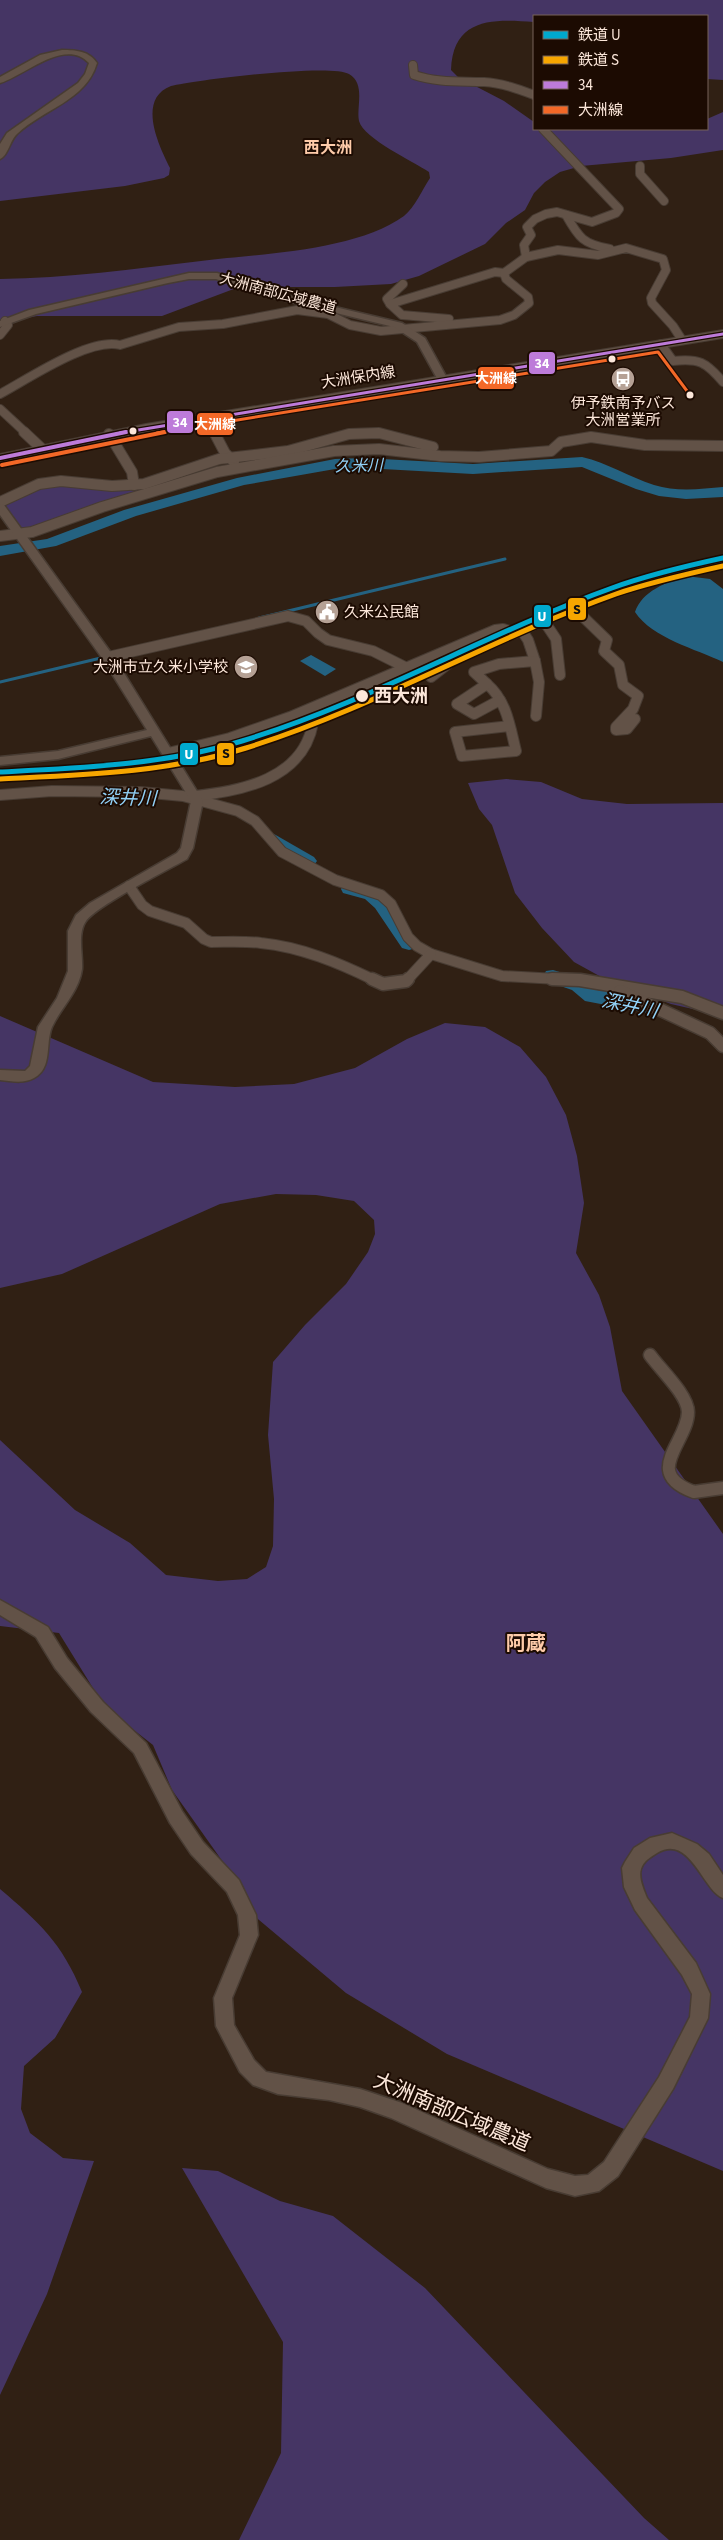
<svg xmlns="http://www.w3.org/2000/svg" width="723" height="2540" font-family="'Source Sans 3','Noto Sans JP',sans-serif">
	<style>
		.green { fill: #453564 }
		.water { fill: #246281 }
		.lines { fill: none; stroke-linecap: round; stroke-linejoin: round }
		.stream { stroke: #246281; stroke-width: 3 }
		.river { fill: #246281; fill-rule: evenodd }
		.minor-far2-casing { stroke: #483c33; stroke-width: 10 }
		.minor-far1-casing { stroke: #483c33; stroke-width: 12 }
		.minor-casing { stroke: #483c33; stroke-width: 15 }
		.tertiary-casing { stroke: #483c33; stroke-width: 3 }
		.secondary-casing { stroke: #483c33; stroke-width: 2 }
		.minor-far2 { stroke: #625247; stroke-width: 8 }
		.minor-far1 { stroke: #625247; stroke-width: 10 }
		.minor { stroke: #625247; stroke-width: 12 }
		.tertiary { fill: #625247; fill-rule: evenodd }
		.secondary { fill: #625246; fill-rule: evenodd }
		.bus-1-far1-casing { stroke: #1c0b02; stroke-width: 5.5 }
		.bus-1-casing { stroke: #1c0b02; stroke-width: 7 }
		.bus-2-far1-casing { stroke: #1c0b02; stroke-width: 5.5 }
		.bus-2-casing { stroke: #1c0b02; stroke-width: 7 }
		.bus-1-far1 { stroke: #bd7bd9; stroke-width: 3 }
		.bus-1 { stroke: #bd7bd9; stroke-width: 4 }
		.bus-2-far1 { stroke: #f36827; stroke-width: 3 }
		.bus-2 { stroke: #f36827; stroke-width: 4 }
		.rail-1-casing { stroke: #1c0b02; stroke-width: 8 }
		.rail-2-casing { stroke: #1c0b02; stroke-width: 8 }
		.rail-1 { stroke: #00a9ce; stroke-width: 5 }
		.rail-2 { stroke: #f7a600; stroke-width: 5 }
		.bus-dot { fill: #fce7da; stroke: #1c0b02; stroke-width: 2 }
		.labels { text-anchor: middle; stroke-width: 4; stroke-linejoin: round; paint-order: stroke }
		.far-street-label { font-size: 15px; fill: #fce7da; stroke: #1c0b02 }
		.far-poi-label { font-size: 15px; fill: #fce7da; stroke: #1c0b02 }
		.far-quarter-label { font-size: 16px; font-weight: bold; fill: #fecba9; stroke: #1c0b02 }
		.far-water-label { font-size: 16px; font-style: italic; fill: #92d2f8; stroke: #1c0b02 }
		.stop-label { font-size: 18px; font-weight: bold; fill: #fce7da; stroke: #1c0b02; text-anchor: start }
		.water-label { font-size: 19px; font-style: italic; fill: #92d2f8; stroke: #1c0b02 }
		.quarter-label { font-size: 20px; font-weight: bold; fill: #fecba9; stroke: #1c0b02 }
		.near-street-label { font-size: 21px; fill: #fce7da; stroke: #1c0b02 }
		.line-badge { stroke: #1c0b02; stroke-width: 2 }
		.badge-label { font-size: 14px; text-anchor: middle; font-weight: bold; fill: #fff }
		.pale-badge-label { font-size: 14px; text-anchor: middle; font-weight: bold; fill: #111 }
	</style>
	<rect width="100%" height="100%" fill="#302014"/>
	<!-- green -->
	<g class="green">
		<path d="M 0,0 L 723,0 L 723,80 L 707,79 L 707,16 L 534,16 L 534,22 C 494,19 453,17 451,70 L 458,77 L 504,101 L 534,122 L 534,129 L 707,129 L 707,119 L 723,112 L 723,150 L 671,158 L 581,166 L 560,172 L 545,182 L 534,193 L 525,210 L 506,223 L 485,244 L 419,276 L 391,284 L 335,287 L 239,287 L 162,316 L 37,316 L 0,323 L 0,279 C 67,278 134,269 201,261 C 259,254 356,251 404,216 C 415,207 422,190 430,178 L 429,172 C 413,161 364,139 359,121 C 356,107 366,84 349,74 C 331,63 196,80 171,86 C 137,99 158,144 170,168 L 169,175 L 164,178 L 125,186 L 0,201 Z"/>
		<path d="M 54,485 L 148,487 L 151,492 L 24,532 L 4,506 L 35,490 Z"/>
		<path d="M 506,779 L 541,782 L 582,799 L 627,804 L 723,803 L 723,1016 L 671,1004 L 603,978 L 574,962 L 542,928 L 515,893 L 492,825 L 479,809 L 468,783 Z"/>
		<path d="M 0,1016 L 153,1082 L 235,1087 L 294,1084 L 355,1068 L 407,1039 L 445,1023 L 485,1027 L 520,1047 L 546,1077 L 566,1115 L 577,1156 L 584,1203 L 576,1253 L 599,1295 L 610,1327 L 622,1391 L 723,1534 L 723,2171 L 447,2054 L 346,1993 L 252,1914 L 235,1879 L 172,1790 L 153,1745 L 121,1720 L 96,1693 L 59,1633 L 0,1626 L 0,1440 L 75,1510 L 130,1543 L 166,1575 L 218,1581 L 247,1579 L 266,1567 L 273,1546 L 274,1499 L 268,1435 L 273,1362 L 305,1325 L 346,1284 L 368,1252 L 375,1234 L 374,1220 L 354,1201 L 316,1195 L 276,1194 L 220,1204 L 62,1274 L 0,1288 Z"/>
		<path d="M 0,1889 C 39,1922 62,1943 82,1992 L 55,2038 L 24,2066 L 21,2109 L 30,2133 L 63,2158 L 94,2161 L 47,2294 L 0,2395 Z"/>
		<path d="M 182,2168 L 218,2171 L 280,2201 L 333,2216 L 425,2288 L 644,2518 L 669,2540 L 239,2540 L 281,2453 L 283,2342 Z"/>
	</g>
	<!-- water -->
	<g class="water">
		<path d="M 686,576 L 710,579 L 723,589 L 723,662 C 696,649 652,638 635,612 C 642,591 667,582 686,576 Z"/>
		<path d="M 311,655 L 336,669 L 325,676 L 300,661 Z"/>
	</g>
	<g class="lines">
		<!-- stream -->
		<g class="stream">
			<path d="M 259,618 L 505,559"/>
			<path d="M 0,682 L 105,657"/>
		</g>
		<!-- river -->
		<g class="river">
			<path d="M 582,457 C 608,463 629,477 654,485 C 676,492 701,489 723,487 L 723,497 L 686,499 L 659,496 L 636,489 L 582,467 L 473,474 L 364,468 L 335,469 L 244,485 L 136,516 L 56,546 L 0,556 L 0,546 L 47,539 L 124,510 L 237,478 L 335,459 L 364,458 L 473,464 Z"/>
			<path d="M 274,834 L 314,857 L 317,861 L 314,865 L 302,865 L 268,844 L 265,840 L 268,836 Z"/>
			<path d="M 350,883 L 379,891 L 389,900 L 418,944 L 416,948 L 409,950 L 402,948 L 375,908 L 365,899 L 343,893 L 341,889 L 343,885 Z"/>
			<path d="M 553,970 L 586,980 L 597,990 L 630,994 L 660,1002 L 663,1007 L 660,1012 L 653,1014 L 585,1001 L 572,990 L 546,981 L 543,976 L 546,971 Z"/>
		</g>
		<!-- minor-far2 casing -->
		<g class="minor-far2-casing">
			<g id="minor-far2">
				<path d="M 413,65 L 414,75 C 438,83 460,81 484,82 C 502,83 518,89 534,95"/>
				<path d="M 640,166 L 640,174 L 664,201"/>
				<path d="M 566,215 C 579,238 583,244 610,249"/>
				<path d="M 526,257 L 524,245 L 531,235 L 527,227 L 535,219 L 546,214 L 557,212 L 592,222 L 616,213 L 619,209 L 543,129"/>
				<path d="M 390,304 L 387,299 L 403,284"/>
				<path d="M 449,319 L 402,315 L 390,304 L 495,272 L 504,273"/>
				<path d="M 0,335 L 8,325 L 5,321"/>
				<path d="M 661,344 L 673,361 C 699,358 706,362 723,382"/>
				<path d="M 0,394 C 28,379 90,337 120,345 L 179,327 L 223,324 L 297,310 L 328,314 L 350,325 L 381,331 L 500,320 L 514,315 L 529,303 L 528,297 L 506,279 L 504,273 L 526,257 L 558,250 L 598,255 L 626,248 L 663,259 L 666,270 L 651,298 L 652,303 L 673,326 L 682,340"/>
				<path d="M 0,409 L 26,433"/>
				<path d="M 206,418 L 214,433"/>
				<path d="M 367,433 L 381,433"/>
			</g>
		</g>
		<!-- minor-far1 casing -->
		<g class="minor-far1-casing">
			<g id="minor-far1">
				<path d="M 24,432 L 41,448"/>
				<path d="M 214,432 L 225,453 L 234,462"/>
				<path d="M 109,434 L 132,472 L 134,485"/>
				<path d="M 0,502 L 39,484 L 61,481 L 112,486 L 144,484 L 219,459 L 288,451 L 349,434 L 379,433 L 433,447"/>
				<path d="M 0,536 L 32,532 L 102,507 L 217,472 L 334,451 L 379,449 L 440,456 L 479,457 L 551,451 L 561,442 L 591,437 L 645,445 L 723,446"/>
				<path d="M 574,608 L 607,640 L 604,651 L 619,665 L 623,685 L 638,696 L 633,709 L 616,727 L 616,730 L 627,729 L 635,719"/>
				<path d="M 544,621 L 556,639 L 560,675"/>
				<path d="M 522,631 L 528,640 L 535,661"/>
				<path d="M 108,657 L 288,616 L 306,621 L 318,633 L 328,640 L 373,651 L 407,668"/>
				<path d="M 431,677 L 454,659 L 591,600 L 646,582 L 723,562"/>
				<path d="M 487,684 C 507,701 510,727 516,751 L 462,756 L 455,732 L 510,726"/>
				<path d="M 500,700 L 474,714 L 457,704 L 487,684 L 474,672 L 499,664 L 535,661 L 539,682 L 536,716"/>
				<path d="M 168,753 L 230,738 L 290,717 L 495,630 L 503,629 L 515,633"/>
				<path d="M 0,795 L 52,791 L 140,792 L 183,796 L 238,811 L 255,821 L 282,852 L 335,880 L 381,895 L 391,904 L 408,937 L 417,946 L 431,954 L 502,976 L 576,980"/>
				<path d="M 195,796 C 242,791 303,779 313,723"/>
				<path d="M 129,886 L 142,905 L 150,911 L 186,923 L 204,939 L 211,942 C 228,942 245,941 261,943 C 301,947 339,963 374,980"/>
				<path d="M 407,980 L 431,954"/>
			</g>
		</g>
		<!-- minor casing -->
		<g class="minor-casing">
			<g id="minor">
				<path d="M 372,979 L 383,984 L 406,981 L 408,979"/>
				<path d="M 552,979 L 580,980 L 682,997 L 723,1013"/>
				<path d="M 620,991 L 710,1033 L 723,1046"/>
				<path d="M 650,1355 C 660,1369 688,1395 688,1412 C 688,1442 641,1473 694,1492 L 723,1488"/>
			</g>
		</g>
		<!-- tertiary casing -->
		<g class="tertiary-casing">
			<g id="tertiary">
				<path d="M 62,50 C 76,50 89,51 97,63 C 86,101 43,109 17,134 C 10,140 8,156 0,159 L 0,144 L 7,133 L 78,83 L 85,74 L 89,63 C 65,37 24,76 0,83 L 0,77 L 40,55 Z"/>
				<path d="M 189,273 L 217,273 L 289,296 L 402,323 L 425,338 L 448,380 L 447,382 L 439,382 L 417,342 L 394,327 L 282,300 L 216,279 L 189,279 L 168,283 L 36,314 L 0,327 L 0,321 L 29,310 Z"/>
				<path d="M 0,504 L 4,505 L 114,657 L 203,801 L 193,848 L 187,859 C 166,871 98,905 86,921 C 77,934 83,954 82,969 C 79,992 61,1007 52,1027 C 45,1043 53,1068 34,1078 C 24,1084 10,1081 0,1080 L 0,1070 L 25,1071 L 30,1066 L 38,1027 L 57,998 L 68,971 L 68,931 L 76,915 L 90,903 L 177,853 L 181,848 L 191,801 L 151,736 L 58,759 L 0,765 L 0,757 L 58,751 L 147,730 L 102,658 L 0,515 Z"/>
				<path d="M 0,1600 L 48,1627 L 67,1658 L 103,1702 L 146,1743 L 182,1811 L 203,1842 L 239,1880 L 256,1915 L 258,1935 L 232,1998 L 234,2025 L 254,2060 L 266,2072 L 360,2089 L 402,2103 L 548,2169 L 575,2176 L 588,2175 L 604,2162 L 659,2077 L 690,2017 L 692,1994 L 682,1975 L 635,1910 L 624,1887 L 622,1868 L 625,1862 L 634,1848 L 650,1838 L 672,1833 L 697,1844 L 709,1854 L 723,1875 L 723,1898 C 703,1891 690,1833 657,1853 C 651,1857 643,1861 641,1869 C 638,1878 644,1890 647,1898 L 696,1963 L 710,1994 L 708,2018 L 673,2089 L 618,2176 L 599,2191 L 575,2196 L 546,2188 L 391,2118 L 360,2107 L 329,2100 L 278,2094 L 253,2085 L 240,2072 L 216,2026 L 214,1998 L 240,1935 L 238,1915 L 227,1892 L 191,1854 L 170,1823 L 134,1753 L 91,1712 L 55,1668 L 36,1637 L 0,1615 Z"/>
			</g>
		</g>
		<!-- secondary casing -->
		<g class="secondary-casing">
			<path id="secondary" d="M 723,330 L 723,338 L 146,432 L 0,462 L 0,454 L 146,424 Z"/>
		</g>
		<!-- minor-far2 -->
		<use href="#minor-far2" class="minor-far2"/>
		<!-- minor-far1 -->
		<use href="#minor-far1" class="minor-far1"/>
		<!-- minor -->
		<use href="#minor" class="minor"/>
		<!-- tertiary -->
		<use href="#tertiary" class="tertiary"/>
		<!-- secondary -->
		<use href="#secondary" class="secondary"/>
		<!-- bus-1-far1 casing -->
		<g class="bus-1-far1-casing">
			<path id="bus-1-far1" d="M 120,433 L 723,334"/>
		</g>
		<!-- bus-1 casing -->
		<g class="bus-1-casing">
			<path id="bus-1" d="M 0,458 L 126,432"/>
		</g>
		<!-- bus-2-far1 casing -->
		<g class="bus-2-far1-casing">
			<path id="bus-2-far1" d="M 157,433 L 658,352 L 690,395"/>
		</g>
		<!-- bus-2 casing -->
		<g class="bus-2-casing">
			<path id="bus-2" d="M 2,465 L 165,432"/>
		</g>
		<!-- bus-1-far1 -->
		<use href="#bus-1-far1" class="bus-1-far1"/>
		<!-- bus-1 -->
		<use href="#bus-1" class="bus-1"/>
		<!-- bus-2-far1 -->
		<use href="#bus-2-far1" class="bus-2-far1"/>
		<!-- bus-2 -->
		<use href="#bus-2" class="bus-2"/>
		<!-- rail-1 casing -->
		<g class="rail-1-casing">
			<path id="rail-1" d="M 0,772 C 81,768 164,765 242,741 C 370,702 487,633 612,588 C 648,575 686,566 723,558"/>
		</g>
		<!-- rail-2 casing -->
		<g class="rail-2-casing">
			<path id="rail-2" d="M 0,779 C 82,775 166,773 246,748 C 374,708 490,639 616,594 C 651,582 687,574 723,566"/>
		</g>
		<!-- rail-1 -->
		<use href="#rail-1" class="rail-1"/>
		<!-- rail-2 -->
		<use href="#rail-2" class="rail-2"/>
	</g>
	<!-- icons -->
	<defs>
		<g id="bus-disc" transform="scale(1.25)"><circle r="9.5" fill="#b5a195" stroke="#1c0b02"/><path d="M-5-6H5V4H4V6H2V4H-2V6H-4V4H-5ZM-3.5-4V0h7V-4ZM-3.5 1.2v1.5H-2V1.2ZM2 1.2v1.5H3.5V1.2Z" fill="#fff"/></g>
		<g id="civic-disc" transform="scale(1.25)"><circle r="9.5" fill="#b5a195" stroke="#1c0b02"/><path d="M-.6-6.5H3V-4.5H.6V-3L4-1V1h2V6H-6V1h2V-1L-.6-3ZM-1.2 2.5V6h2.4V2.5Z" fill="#fff"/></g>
		<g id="school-disc" transform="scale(1.25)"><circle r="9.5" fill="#b5a195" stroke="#1c0b02"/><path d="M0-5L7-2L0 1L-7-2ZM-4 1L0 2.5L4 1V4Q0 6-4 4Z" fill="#fff"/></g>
	</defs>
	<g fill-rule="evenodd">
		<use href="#bus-disc" x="623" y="379"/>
		<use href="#civic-disc" x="327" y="612"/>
		<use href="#school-disc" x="246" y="667"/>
	</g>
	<!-- markers -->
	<g class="bus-dot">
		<circle cx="612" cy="359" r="4.5"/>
		<circle cx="690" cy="395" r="4.5"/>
		<circle cx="133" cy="431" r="4.5"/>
		<circle cx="362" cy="696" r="7"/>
	</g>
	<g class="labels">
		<!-- far-street labels -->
		<g class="far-street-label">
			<text transform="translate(278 293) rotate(15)" y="5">大洲南部広域農道</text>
			<text transform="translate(358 377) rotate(-9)" y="5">大洲保内線</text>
		</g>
		<!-- far-poi labels -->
		<g class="far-poi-label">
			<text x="623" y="408">伊予鉄南予バス<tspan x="623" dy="17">大洲営業所</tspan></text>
			<text x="344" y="617" text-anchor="start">久米公民館</text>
			<text x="228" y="672" text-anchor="end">大洲市立久米小学校</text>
		</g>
		<!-- far-quarter labels -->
		<g class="far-quarter-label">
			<text x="328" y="153">西大洲</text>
		</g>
		<!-- far-water labels -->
		<g class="far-water-label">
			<text transform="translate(359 465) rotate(-1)" y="6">久米川</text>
		</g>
		<!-- stop labels -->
		<g class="stop-label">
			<text x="374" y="702">西大洲</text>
		</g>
		<!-- water labels -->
		<g class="water-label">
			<text transform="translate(128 797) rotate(2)" y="7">深井川</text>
			<text transform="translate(630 1005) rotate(12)" y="7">深井川</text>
		</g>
		<!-- quarter labels -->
		<g class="quarter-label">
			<text x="526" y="1650">阿蔵</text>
		</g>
		<!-- near-street labels -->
		<g class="near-street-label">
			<text transform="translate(452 2112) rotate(23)" y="7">大洲南部広域農道</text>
		</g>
	</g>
	<g class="line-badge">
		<rect x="528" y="351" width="28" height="24" rx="5" fill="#bd7bd9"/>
		<rect x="477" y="366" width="38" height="24" rx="5" fill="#f36827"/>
		<rect x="166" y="410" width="28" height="24" rx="5" fill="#bd7bd9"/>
		<rect x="196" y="412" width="38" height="24" rx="5" fill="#f36827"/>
		<rect x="567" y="597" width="20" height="24" rx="5" fill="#f7a600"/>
		<rect x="533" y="604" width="19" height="24" rx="5" fill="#00a9ce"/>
		<rect x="216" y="742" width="19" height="24" rx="5" fill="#f7a600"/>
		<rect x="179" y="742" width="20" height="24" rx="5" fill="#00a9ce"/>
	</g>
	<g class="badge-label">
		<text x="542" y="368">34</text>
		<text x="496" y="383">大洲線</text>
		<text x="180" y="427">34</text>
		<text x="215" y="429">大洲線</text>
		<text x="542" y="621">U</text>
		<text x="189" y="759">U</text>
	</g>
	<g class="pale-badge-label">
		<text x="577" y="614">S</text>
		<text x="226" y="758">S</text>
	</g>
	<!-- legend -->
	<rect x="533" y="15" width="175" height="115" fill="#1c0b02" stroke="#766358"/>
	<rect x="543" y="31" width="25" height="8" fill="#00a9ce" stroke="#766358"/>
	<text x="578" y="40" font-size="15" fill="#fce7da">鉄道 U</text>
	<rect x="543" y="56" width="25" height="8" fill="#f7a600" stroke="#766358"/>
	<text x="578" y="65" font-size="15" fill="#fce7da">鉄道 S</text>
	<rect x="543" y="81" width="25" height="8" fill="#bd7bd9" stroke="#766358"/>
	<text x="578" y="90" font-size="15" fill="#fce7da">34</text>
	<rect x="543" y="106" width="25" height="8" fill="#f36827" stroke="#766358"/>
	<text x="578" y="115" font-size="15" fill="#fce7da">大洲線</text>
</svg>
